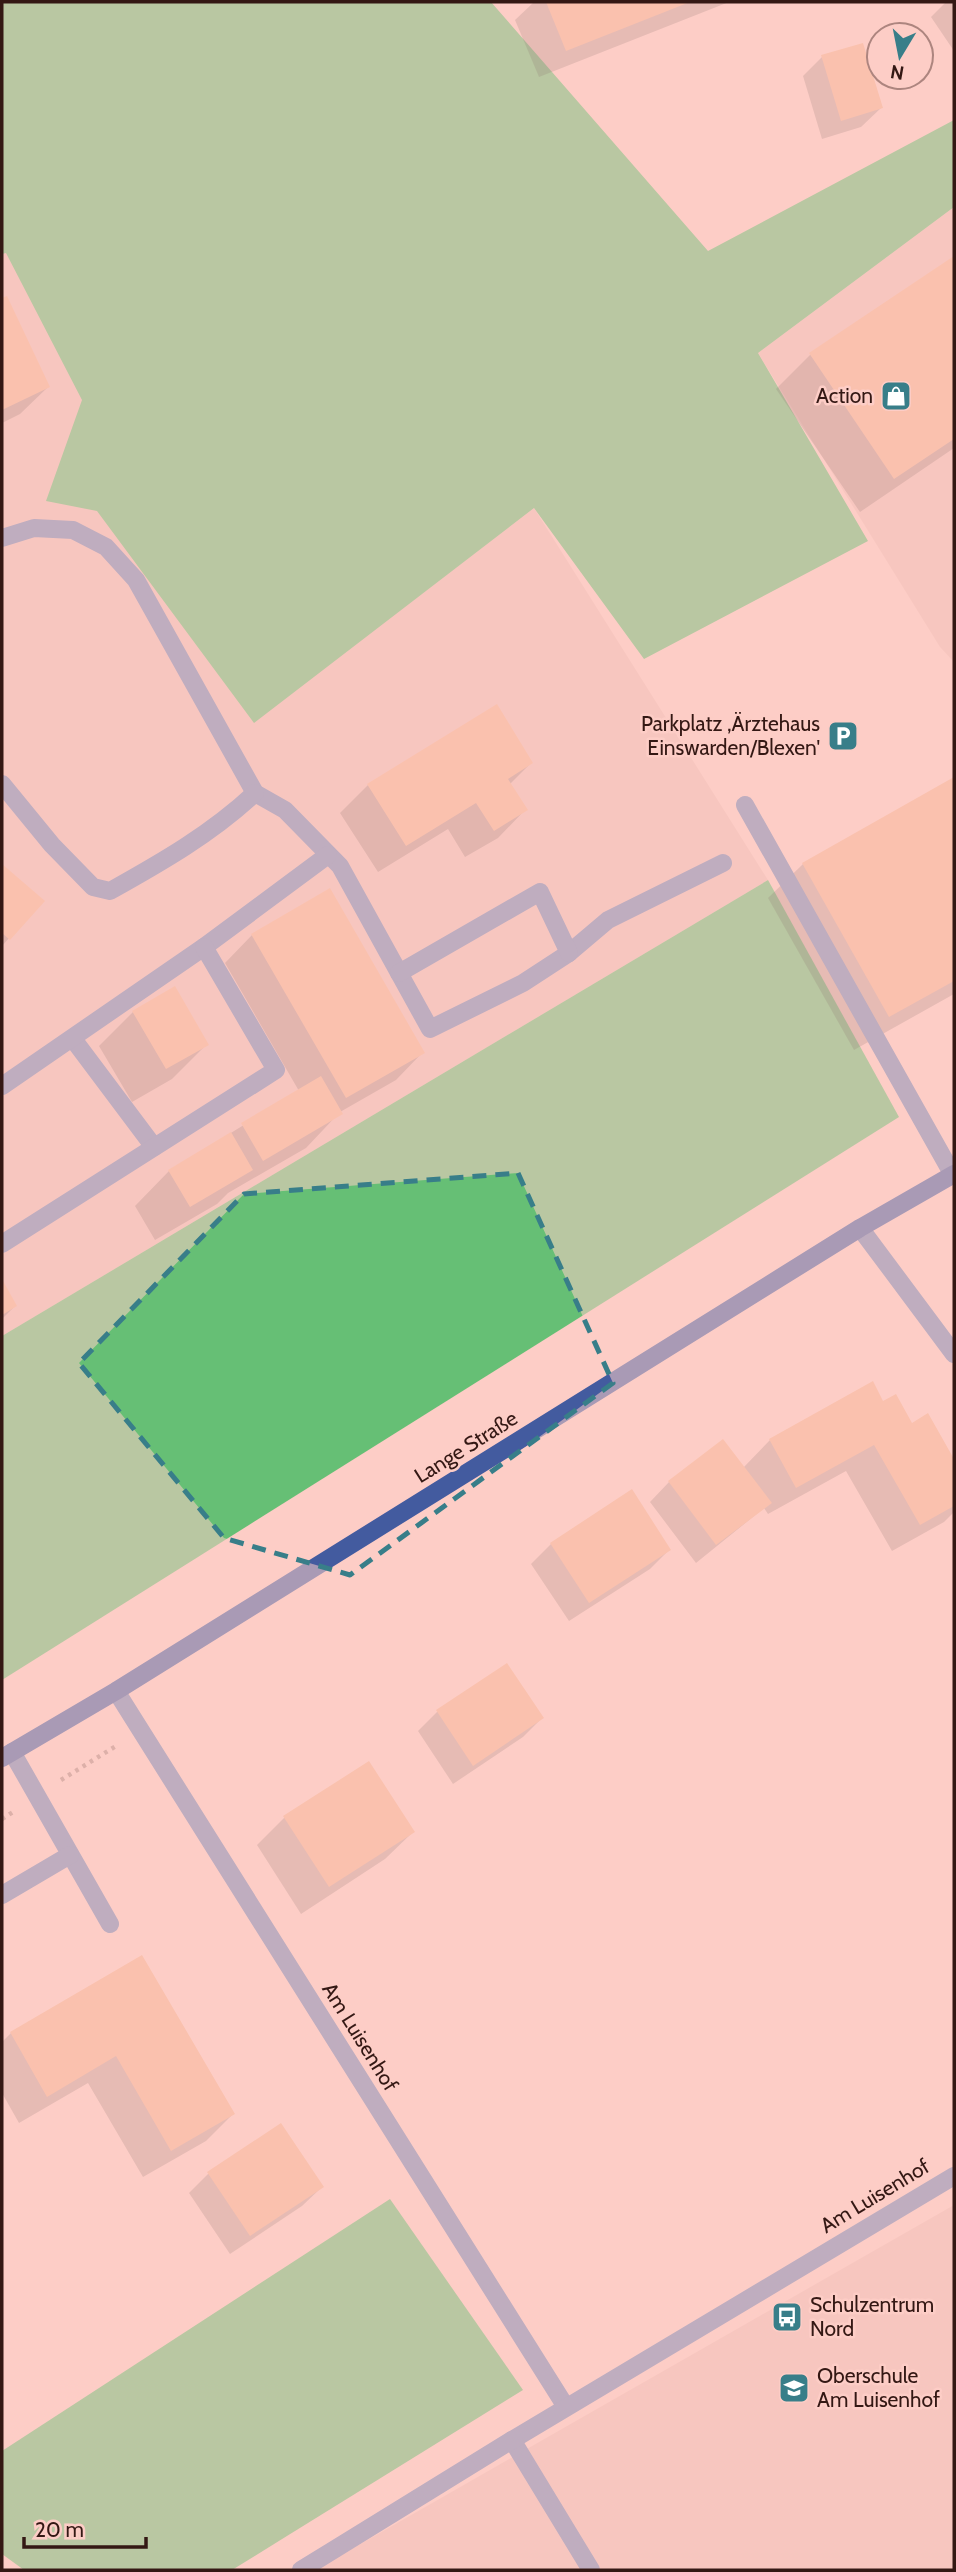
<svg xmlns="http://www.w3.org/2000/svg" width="956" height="2572" font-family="Cabin,sans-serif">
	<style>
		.built { fill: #f0bdb6 }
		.green { fill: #66bf75 }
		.shadow { fill: #0003 }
		.building { fill: #f6b290 }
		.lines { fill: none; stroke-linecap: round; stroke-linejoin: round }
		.path { stroke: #b58c86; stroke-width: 4.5; stroke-dasharray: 3.5 5; stroke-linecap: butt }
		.lane { stroke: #7385b5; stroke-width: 18 }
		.street { stroke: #7385b5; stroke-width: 18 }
		.secondary { stroke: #435b9f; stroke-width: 18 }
		.marked { fill: none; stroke: #387e89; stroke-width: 5; stroke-dasharray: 14 9; stroke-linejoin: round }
		.labels { text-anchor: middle; stroke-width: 5; stroke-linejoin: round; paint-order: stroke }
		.poi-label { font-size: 21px; fill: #341814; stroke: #fdcdc6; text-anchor: end }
		.street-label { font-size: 21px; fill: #341814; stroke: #fdcdc6 }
	</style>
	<rect width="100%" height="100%" fill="#fdcdc6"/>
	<!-- built -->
	<g class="built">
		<path d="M 954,207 L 954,662 L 940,647 L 758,353 Z"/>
		<path d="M 6,252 L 266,713 L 534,508 L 768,880 L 2,1336 L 2,254 Z"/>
		<path d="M 954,2205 L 954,2570 L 315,2570 Z"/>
	</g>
	<!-- green -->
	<g class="green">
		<path d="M 2,2 L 491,2 L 708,251 L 954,120 L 954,207 L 758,353 L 868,541 L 644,659 L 534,508 L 254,723 L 97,511 L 46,501 L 82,400 L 6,253 L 2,254 Z"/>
		<path d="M 768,880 L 899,1117 L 2,1680 L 2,1336 Z"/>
		<path d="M 390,2199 L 523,2390 L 232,2570 L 24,2570 L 2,2554 L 2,2451 Z"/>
	</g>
	<!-- shadow -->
	<g class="shadow">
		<path d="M 534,2 L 729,2 L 539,77 L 515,20 Z"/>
		<path d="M 946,2 L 954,2 L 954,51 L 931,17 Z"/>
		<path d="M 822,57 L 881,108 L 861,127 L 822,139 L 803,76 Z"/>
		<path d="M 954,258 L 954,448 L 860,512 L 776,389 L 811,354 Z"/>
		<path d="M 6,298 L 48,387 L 20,414 L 2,423 L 2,300 Z"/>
		<path d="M 531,763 L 510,784 L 525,810 L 498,838 L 465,857 L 448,829 L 378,872 L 340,813 L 368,785 Z"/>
		<path d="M 954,779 L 954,994 L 854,1050 L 768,898 L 803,864 Z"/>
		<path d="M 2,866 L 42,901 L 2,946 Z"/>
		<path d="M 252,935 L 423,1052 L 396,1080 L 340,1112 L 306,1148 L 228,1193 L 217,1204 L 155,1240 L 135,1206 L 169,1171 L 299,1091 L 225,963 Z"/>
		<path d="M 133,1012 L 207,1044 L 172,1079 L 132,1102 L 99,1046 Z"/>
		<path d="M 2,1283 L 15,1306 L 2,1319 Z"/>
		<path d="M 872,1383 L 883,1403 L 911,1425 L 928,1416 L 954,1463 L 954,1512 L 944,1522 L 892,1551 L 846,1471 L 768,1514 L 764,1508 L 696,1563 L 650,1502 L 669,1482 L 723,1442 L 743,1468 L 770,1440 Z"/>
		<path d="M 632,1492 L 669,1550 L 650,1569 L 569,1621 L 531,1564 L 551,1544 Z"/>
		<path d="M 507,1665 L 542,1718 L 523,1737 L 453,1784 L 418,1731 L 437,1712 Z"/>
		<path d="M 285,1817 L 413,1832 L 385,1859 L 301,1914 L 257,1845 Z"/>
		<path d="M 142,1957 L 233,2114 L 206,2141 L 143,2177 L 88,2083 L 19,2123 L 2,2093 L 2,2042 L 11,2033 Z"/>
		<path d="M 280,2126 L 322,2187 L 302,2206 L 230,2254 L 189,2193 L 208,2174 Z"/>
	</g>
	<!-- building -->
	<g class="building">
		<path d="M 546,2 L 690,2 L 566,51 Z"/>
		<path d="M 863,43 L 883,108 L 841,121 L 821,55 Z"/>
		<path d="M 954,256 L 954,439 L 894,479 L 809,353 Z"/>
		<path d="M 7,296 L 50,387 L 2,410 L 2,298 Z"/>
		<path d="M 497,704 L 533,763 L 508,779 L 528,810 L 494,831 L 476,803 L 406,846 L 367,784 Z"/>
		<path d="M 954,777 L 954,981 L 889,1017 L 802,863 Z"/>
		<path d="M 2,864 L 45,901 L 10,940 L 2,933 Z"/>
		<path d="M 330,888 L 425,1053 L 346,1098 L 251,934 Z"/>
		<path d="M 175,986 L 209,1045 L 166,1069 L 132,1011 Z"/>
		<path d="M 321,1076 L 343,1114 L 263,1161 L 241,1123 Z"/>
		<path d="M 231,1132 L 253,1170 L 190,1207 L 168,1170 Z"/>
		<path d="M 2,1279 L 17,1306 L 2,1315 Z"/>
		<path d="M 873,1381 L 883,1401 L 896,1394 L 912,1423 L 928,1413 L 954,1459 L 954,1506 L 920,1525 L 874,1445 L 796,1488 L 769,1439 Z"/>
		<path d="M 723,1439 L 772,1503 L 716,1545 L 668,1481 Z"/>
		<path d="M 632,1489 L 671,1550 L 589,1603 L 550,1543 Z"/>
		<path d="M 507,1663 L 544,1718 L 473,1766 L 436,1710 Z"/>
		<path d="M 369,1761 L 415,1832 L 329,1887 L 283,1816 Z"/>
		<path d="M 142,1955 L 235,2114 L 171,2151 L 116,2056 L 47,2097 L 10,2032 Z"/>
		<path d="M 281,2123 L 324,2187 L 250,2236 L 207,2172 Z"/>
	</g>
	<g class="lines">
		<!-- path -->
		<g class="path">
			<path d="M 61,1780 L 116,1746"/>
			<path d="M 2,1819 L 13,1812"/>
		</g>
		<!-- lane -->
		<g class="lane">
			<path d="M 2,538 L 34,528 L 73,530 L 106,547 L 136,580 L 255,793 L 285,810 L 340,866 L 430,1029 L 523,983 L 569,953 L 608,920 L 723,863"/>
			<path d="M 2,784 L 52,845 L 93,887 L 110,891 C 162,862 211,834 255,793"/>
			<path d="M 745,805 L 953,1175"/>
			<path d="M 399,973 L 540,892 L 569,953"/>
			<path d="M 73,1039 L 154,1147"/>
			<path d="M 2,1086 L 204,947 L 328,855"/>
			<path d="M 860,1228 L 954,1354"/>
			<path d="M 2,1244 L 276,1070 L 204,947"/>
			<path d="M 12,1752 L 110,1924"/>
			<path d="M 2,1895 L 70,1855"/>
			<path d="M 512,2440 L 591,2570"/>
		</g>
		<!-- street -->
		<g class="street">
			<path d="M 116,1691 L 566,2407"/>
			<path d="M 301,2570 L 512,2440 L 954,2176"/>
		</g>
		<!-- secondary -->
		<path class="secondary" d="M 2,1758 L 116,1691 L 860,1228 L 954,1174"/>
	</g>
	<!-- marked area -->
	<path d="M0 0H956V2572H0ZM 518,1173 L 613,1383 L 350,1575 L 224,1538 L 79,1363 L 244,1194 Z" fill="#fdcdc6" fill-opacity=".55" fill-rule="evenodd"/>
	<path class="marked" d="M 518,1173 L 613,1383 L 350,1575 L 224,1538 L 79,1363 L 244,1194 Z"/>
	<!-- icons -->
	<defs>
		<g id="shop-square" transform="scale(1.575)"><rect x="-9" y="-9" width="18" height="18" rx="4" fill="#387e89" stroke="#fdcdc6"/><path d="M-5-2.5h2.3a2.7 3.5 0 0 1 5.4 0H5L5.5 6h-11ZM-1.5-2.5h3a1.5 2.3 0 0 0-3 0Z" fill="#fff"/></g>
		<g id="parking-square" transform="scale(1.575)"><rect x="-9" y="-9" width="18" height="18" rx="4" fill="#387e89" stroke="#fdcdc6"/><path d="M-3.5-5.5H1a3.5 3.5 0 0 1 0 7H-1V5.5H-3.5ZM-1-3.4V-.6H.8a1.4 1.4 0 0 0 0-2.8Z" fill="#fff"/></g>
		<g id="bus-square" transform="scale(1.575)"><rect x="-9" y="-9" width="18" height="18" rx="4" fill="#387e89" stroke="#fdcdc6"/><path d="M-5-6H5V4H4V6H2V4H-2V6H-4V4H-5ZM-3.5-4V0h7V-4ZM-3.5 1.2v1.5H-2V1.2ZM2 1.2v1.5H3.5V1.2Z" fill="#fff"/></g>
		<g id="school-square" transform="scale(1.575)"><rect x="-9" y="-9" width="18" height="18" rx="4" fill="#387e89" stroke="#fdcdc6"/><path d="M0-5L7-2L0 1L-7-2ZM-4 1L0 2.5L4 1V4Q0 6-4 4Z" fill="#fff"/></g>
	</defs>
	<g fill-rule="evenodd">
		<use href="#shop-square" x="896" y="396"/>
		<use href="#parking-square" x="843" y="736"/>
		<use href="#bus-square" x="787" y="2317"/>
		<use href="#school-square" x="794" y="2388"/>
	</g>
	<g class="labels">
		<!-- poi labels -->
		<g class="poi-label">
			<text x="873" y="403">Action</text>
			<text x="820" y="731">Parkplatz ,Ärztehaus<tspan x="820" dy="24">Einswarden/Blexen'</tspan></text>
			<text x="810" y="2312" text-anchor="start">Schulzentrum<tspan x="810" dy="24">Nord</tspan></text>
			<text x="817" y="2383" text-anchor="start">Oberschule<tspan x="817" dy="24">Am Luisenhof</tspan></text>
		</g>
		<!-- street labels -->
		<g class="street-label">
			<text transform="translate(466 1447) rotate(-32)" y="7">Lange Straße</text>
			<text transform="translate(360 2037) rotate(58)" y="7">Am Luisenhof</text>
			<text transform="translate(875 2196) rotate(-31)" y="7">Am Luisenhof</text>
		</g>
	</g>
	<!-- border -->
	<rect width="956" height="2572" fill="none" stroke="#341814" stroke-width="7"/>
	<!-- north arrow -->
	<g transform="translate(900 56) rotate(190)"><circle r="33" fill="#fdcdc6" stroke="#ad857f" stroke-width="2"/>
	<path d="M0-5L12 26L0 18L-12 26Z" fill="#387e89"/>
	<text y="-10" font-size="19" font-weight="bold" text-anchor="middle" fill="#341814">N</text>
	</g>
	<!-- scale -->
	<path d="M24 2537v10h122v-10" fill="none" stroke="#341814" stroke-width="3.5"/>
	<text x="35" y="2537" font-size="21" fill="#341814" stroke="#fdcdc6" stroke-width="5" paint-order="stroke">20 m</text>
</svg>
